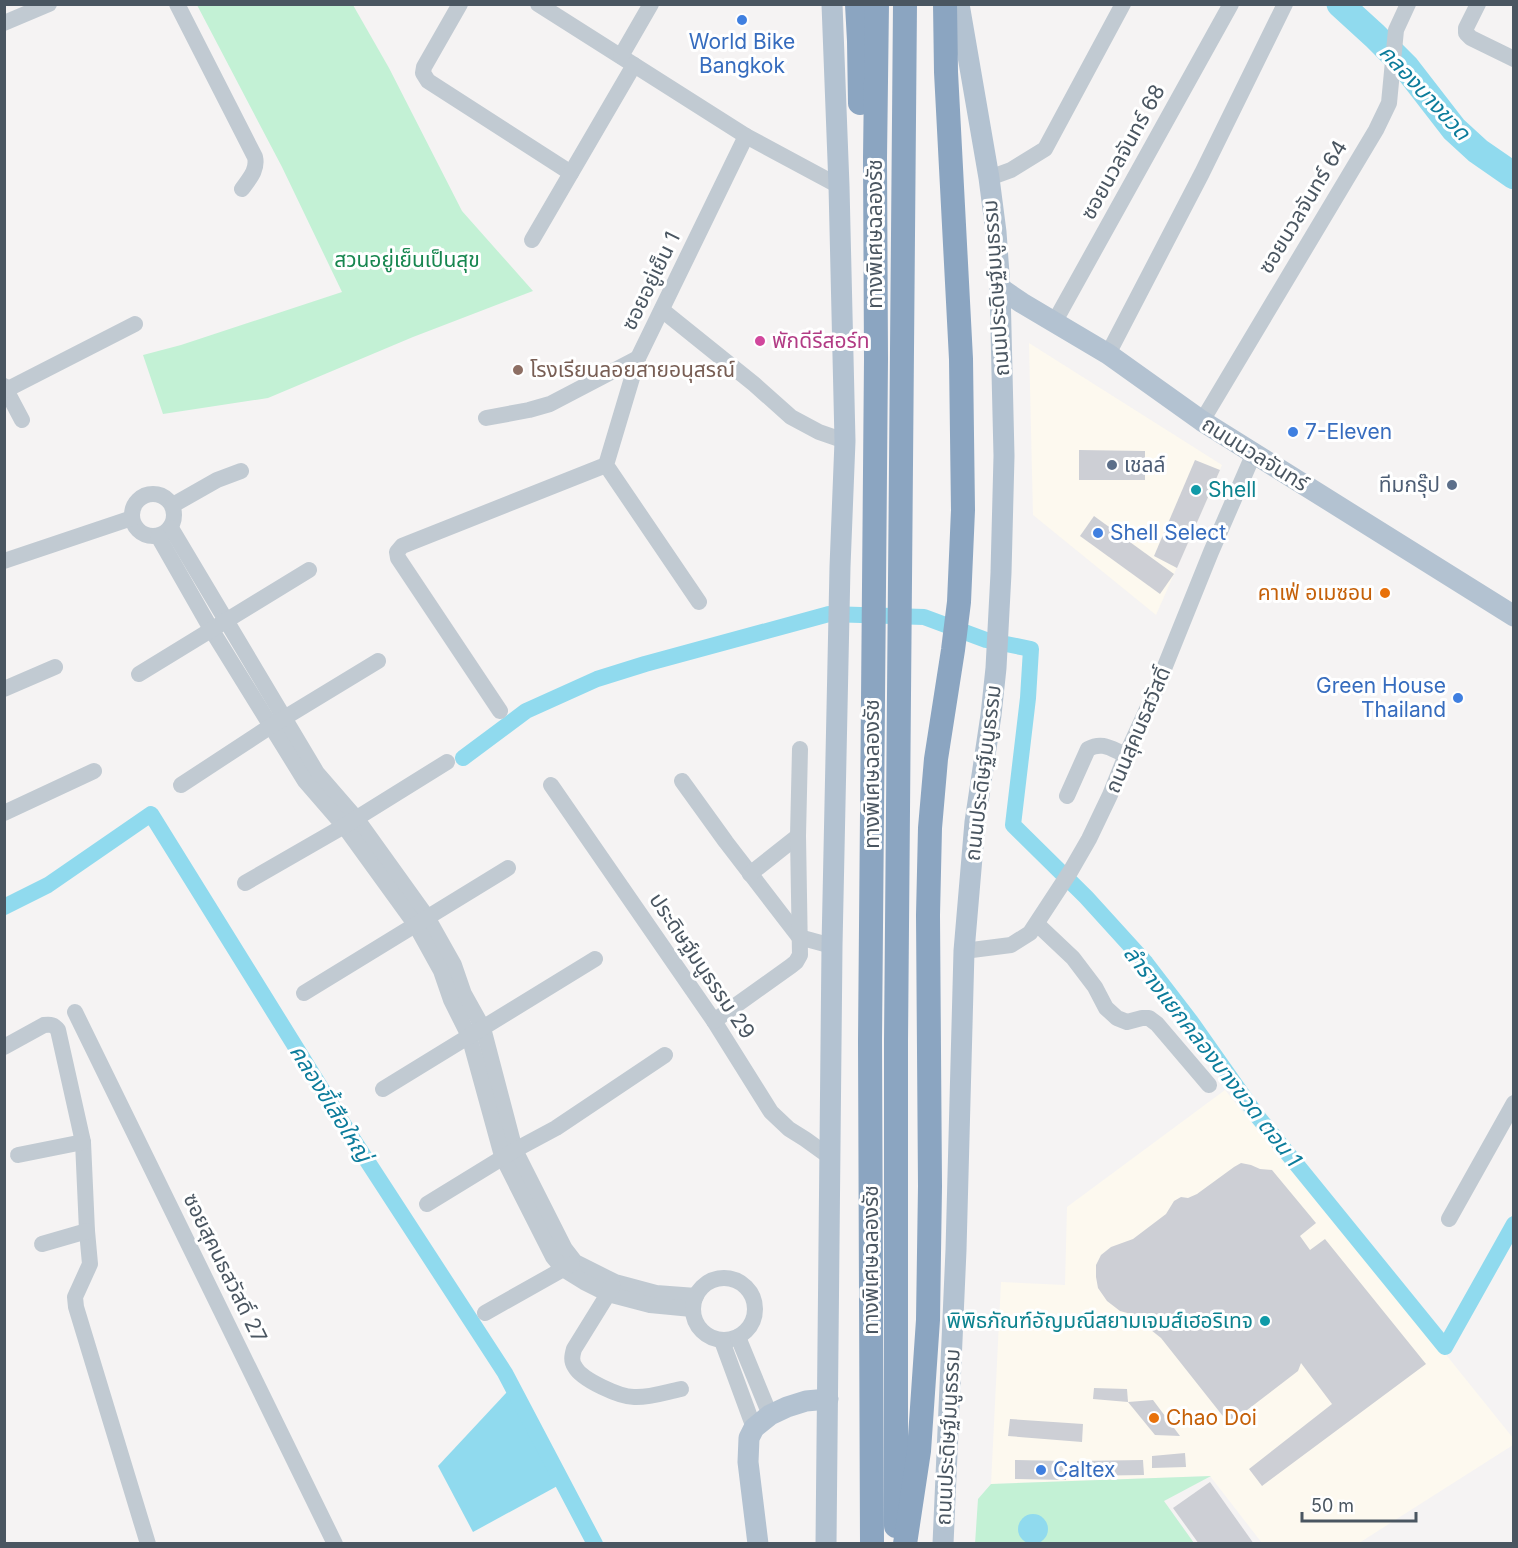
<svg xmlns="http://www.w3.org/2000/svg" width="1518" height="1548" font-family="Inter,'Noto Sans Thai',sans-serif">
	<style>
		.commercial { fill: #fdf9ef }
		.green { fill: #c3f1d5 }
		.water { fill: #90daee }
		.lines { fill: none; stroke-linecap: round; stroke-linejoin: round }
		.canal { stroke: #90daee; stroke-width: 16 }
		.river { stroke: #90daee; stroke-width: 27 }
		.building { fill: #cdcfd5 }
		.minor { stroke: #c1cad2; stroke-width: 16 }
		.major { stroke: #b3c2d1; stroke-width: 21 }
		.highway { stroke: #8ba5c1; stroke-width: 24 }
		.shop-dot { fill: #3f7fe0; stroke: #fff; stroke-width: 2 }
		.hotel-dot { fill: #d1479c; stroke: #fff; stroke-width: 2 }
		.education-dot { fill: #8d6e63; stroke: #fff; stroke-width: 2 }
		.service-dot { fill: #5c6f8a; stroke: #fff; stroke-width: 2 }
		.culture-dot { fill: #0f9aa8; stroke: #fff; stroke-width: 2 }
		.food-dot { fill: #e8710a; stroke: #fff; stroke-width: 2 }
		.labels { text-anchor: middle; stroke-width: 6; stroke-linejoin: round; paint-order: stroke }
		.shop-label { font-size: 21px; fill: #366cbe; stroke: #fff; text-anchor: start }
		.street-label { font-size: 21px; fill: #4a5661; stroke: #fff }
		.park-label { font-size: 21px; fill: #17864f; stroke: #fff }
		.hotel-label { font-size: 21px; fill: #b23c85; stroke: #fff; text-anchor: start }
		.education-label { font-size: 21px; fill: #785e54; stroke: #fff; text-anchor: start }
		.service-label { font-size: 21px; fill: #4e5e75; stroke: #fff; text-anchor: start }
		.culture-label { font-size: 21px; fill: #0d838f; stroke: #fff; text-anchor: start }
		.food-label { font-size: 21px; fill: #c56008; stroke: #fff; text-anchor: end }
		.water-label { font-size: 22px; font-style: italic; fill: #0c7c9b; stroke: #fff }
	</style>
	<rect width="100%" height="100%" fill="#f5f3f3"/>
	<!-- commercial -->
	<g class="commercial">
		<path d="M 1029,343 L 1222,465 L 1156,615 L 1033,515 Z"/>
		<path d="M 1225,1090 L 1356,1250 L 1439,1346 L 1513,1438 L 1513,1445 L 1359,1543 L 1262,1543 L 1210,1476 L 991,1484 L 1001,1282 L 1065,1285 L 1067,1207 Z"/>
	</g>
	<!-- green -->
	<g class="green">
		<path d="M 197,5 L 353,5 L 389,68 L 462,211 L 533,291 L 413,337 L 268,398 L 163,414 L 143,355 L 181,345 L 342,292 L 282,167 Z"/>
		<path d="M 1211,1476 L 1164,1501 L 1194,1543 L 975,1544 L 978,1499 L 991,1484 Z"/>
	</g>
	<!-- water -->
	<g class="water">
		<path d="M 507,1392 L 561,1484 L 473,1532 L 438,1466 Z"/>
		<circle cx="1033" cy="1529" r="15"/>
	</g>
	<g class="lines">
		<!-- canal -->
		<g class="canal">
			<path d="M 463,758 L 526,711 L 597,679 L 645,664 L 829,614 L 924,617 L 986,640 L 1031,649 L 1028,698 L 1013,825 L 1086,897 L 1146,963 L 1192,1023 L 1258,1117 L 1445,1347 L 1514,1224"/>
			<path d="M 4,907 L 48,885 L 151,814 L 349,1133 L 505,1373 L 595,1544"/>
		</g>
		<!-- river -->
		<path class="river" d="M 1340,4 L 1375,36 L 1406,67 L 1454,129 L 1478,151 L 1514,176"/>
	</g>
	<!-- building -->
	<g class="building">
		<path d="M 1079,450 L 1145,451 L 1145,480 L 1079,480 Z"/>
		<path d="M 1195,460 L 1220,470 L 1177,568 L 1154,556 Z"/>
		<path d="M 1094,516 L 1174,574 L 1160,594 L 1080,536 Z"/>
		<path d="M 1241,1163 L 1251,1165 L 1260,1169 L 1272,1170 L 1316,1223 L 1300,1236 L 1310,1250 L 1325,1239 L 1426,1364 L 1262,1486 L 1249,1469 L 1332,1404 L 1301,1363 L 1298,1371 L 1238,1417 L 1228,1420 L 1222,1415 L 1161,1338 L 1131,1314 L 1120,1311 L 1107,1301 L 1098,1288 L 1096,1277 L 1096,1265 L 1101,1255 L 1111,1247 L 1133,1239 L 1166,1214 L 1174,1201 L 1181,1197 L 1188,1198 L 1197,1194 L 1234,1167 Z"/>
		<path d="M 1094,1388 L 1127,1389 L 1128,1402 L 1093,1399 Z"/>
		<path d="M 1153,1400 L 1180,1436 L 1155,1435 L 1128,1402 Z"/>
		<path d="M 1010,1419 L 1083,1424 L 1082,1442 L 1008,1436 Z"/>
		<path d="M 1185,1453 L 1186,1467 L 1152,1468 L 1152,1456 Z"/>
		<path d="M 1015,1460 L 1066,1461 L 1066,1480 L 1015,1479 Z"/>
		<path d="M 1143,1460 L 1144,1475 L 1077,1476 L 1077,1461 Z"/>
		<path d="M 1210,1482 L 1254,1544 L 1199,1544 L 1173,1508 Z"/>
	</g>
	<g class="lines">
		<!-- minor -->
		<g class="minor">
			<path d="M 177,4 L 255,157 C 258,170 249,179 242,189"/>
			<path d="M 460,4 L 424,67 L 423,73 L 428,81 L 571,173"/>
			<path d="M 538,4 L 746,136 L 839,186"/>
			<path d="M 1478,4 L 1466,28 L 1466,33 L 1471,38 L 1514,59"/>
			<path d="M 4,23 L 49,4"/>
			<path d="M 621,56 L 651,4"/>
			<path d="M 989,178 L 1011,170 L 1045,149 L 1123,4"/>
			<path d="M 532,240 L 634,65"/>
			<path d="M 662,310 L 754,384 L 791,417 L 819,432 L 845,441"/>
			<path d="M 1055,321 L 1231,4"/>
			<path d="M 1108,354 L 1202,173 L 1285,4"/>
			<path d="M 4,386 L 22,420"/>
			<path d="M 6,390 L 135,324"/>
			<path d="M 486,418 L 529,410 L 550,404 L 638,358"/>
			<path d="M 1202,421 L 1376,130 L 1389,103 L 1396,30 L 1408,4"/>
			<circle cx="153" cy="515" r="21"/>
			<path d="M 173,505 L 217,480 L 241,471"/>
			<path d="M 171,528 L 317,773 L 356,818 L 427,917 L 454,965 L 464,994 L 483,1028 L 515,1150 L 565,1249 L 575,1262 L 615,1282 L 656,1293 L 696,1296"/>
			<path d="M 158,536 L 211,629 L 305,781 L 344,826 L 415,924 L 441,971 L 451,1000 L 469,1036 L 502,1156 L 553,1257 L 563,1269 L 584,1282 L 608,1294 L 650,1305 L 692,1309"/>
			<path d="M 4,561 L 132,518"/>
			<path d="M 699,602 L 606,465 L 638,358 L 746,136"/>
			<path d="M 139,674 L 309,570"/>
			<path d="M 4,689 L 55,667"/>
			<path d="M 500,711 L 398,558 L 397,552 L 402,546 L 606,465"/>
			<path d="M 682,781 L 726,842 L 799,937 L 832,946"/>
			<path d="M 181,785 L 271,726 L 378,661"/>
			<path d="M 551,785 L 714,1021 L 771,1112 L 789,1129 L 805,1139 L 830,1157"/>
			<path d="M 1067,796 L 1088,749 C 1103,741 1111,749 1126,755"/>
			<path d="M 4,813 L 94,771"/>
			<path d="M 750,874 L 798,836"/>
			<path d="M 245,883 L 344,826 L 447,762"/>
			<path d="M 1037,924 L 1073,958 L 1095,987 L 1106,1008 L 1117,1018 L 1127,1022 L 1142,1018 L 1149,1018 L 1157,1024 L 1209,1085"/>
			<path d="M 964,951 L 1011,945 L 1030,933 L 1070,872 L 1089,839 L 1110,795 L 1126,755 L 1153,696 L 1211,552 L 1254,453"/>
			<path d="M 304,993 L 508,868"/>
			<path d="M 75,1012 L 335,1544"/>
			<path d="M 714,1021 L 791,966 L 796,962 L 800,955 L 798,836 L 800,749"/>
			<path d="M 4,1047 L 44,1025 C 51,1024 54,1025 58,1030 L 83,1142 L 87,1231 L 90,1264 L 75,1297 L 76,1307 L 148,1544"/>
			<path d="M 383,1089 L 595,959"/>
			<path d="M 18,1155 L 83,1142"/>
			<path d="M 427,1204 L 515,1150 L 556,1128 L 665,1055"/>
			<path d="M 1449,1219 L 1514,1103"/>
			<path d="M 42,1244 L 87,1231"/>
			<circle cx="724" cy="1309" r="31"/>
			<path d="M 613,1286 L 574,1349 C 572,1356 571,1361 575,1367 C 582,1380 620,1397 634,1397 C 649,1398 666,1392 681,1389"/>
			<path d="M 485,1313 L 572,1264"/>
			<path d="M 738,1337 L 770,1415"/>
			<path d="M 722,1341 L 754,1428"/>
		</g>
		<!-- major -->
		<g class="major">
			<path d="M 1000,288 L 1022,303 L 1108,354 L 1202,421 L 1514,616"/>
			<path d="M 758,1544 L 748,1462 L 749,1438 L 754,1428 L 770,1415 L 787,1407 L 806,1401 L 828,1399"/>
			<path d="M 826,1544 L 832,946 L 840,567 L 845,441 L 839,186 L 832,4"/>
			<path d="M 943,1544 L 956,1250 L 964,951 L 975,822 L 991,715 L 996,668 L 1001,573 L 1004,456 L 1000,288 L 996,232 L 989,178 L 959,4"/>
		</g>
		<!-- highway -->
		<g class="highway">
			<path d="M 857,4 L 859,41 L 860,103"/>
			<path d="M 896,1526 L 896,1041 L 905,4"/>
			<path d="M 872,1544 L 870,1041 L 876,359 L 875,158 L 877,4"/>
			<path d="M 905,1544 L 919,1451 L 928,1320 L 930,1186 L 928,915 L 930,828 L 936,759 L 953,650 L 959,602 L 963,510 L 961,359 L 946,72 L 945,4"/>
		</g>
	</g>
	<!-- markers -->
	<g class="shop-dot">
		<circle cx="742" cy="20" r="6"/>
		<circle cx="1293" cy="432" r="6"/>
		<circle cx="1098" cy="533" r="6"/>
		<circle cx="1458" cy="698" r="6"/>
		<circle cx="1041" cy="1470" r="6"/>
	</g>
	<circle class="hotel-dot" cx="760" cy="341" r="6"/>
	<circle class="education-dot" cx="518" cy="370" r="6"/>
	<g class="service-dot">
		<circle cx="1112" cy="465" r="6"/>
		<circle cx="1452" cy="485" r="6"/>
	</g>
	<g class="culture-dot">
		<circle cx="1196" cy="490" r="6"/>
		<circle cx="1265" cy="1321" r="6"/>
	</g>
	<g class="food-dot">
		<circle cx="1385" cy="593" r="6"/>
		<circle cx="1154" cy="1418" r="6"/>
	</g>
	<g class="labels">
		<!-- shop labels -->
		<g class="shop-label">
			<text x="742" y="49" text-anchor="middle">World Bike<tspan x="742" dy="24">Bangkok</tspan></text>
			<text x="1305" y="439">7-Eleven</text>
			<text x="1110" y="540">Shell Select</text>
			<text x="1446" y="693" text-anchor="end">Green House<tspan x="1446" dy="24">Thailand</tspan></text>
			<text x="1053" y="1477">Caltex</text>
		</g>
		<!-- street labels -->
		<g class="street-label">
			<text transform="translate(1123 152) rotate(-61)" y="7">ซอยนวลจันทร์ 68</text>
			<text transform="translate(1303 207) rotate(-59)" y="7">ซอยนวลจันทร์ 64</text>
			<text transform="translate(875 234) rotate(-90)" y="7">ทางพิเศษฉลองรัช</text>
			<text transform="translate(651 281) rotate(-64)" y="7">ซอยอยู่เย็น 1</text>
			<text transform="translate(996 288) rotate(-94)" y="7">ถนนประดิษฐ์มนูธรรม</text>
			<text transform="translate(1255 454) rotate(32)" y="7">ถนนนวลจันทร์</text>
			<text transform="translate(1138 730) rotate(-67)" y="7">ถนนสุคนธสวัสดิ์</text>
			<text transform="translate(983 773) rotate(-83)" y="7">ถนนประดิษฐ์มนูธรรม</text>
			<text transform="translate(872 774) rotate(-90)" y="7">ทางพิเศษฉลองรัช</text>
			<text transform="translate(702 966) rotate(56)" y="7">ประดิษฐ์มนูธรรม 29</text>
			<text transform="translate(871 1260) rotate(-90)" y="7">ทางพิเศษฉลองรัช</text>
			<text transform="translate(225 1268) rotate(64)" y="7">ซอยสุคนธสวัสดิ์ 27</text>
			<text transform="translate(948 1437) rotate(-87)" y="7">ถนนประดิษฐ์มนูธรรม</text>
		</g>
		<!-- park labels -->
		<g class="park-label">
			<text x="407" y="267">สวนอยู่เย็นเป็นสุข</text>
		</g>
		<!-- hotel labels -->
		<g class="hotel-label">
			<text x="772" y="348">พักดีรีสอร์ท</text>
		</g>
		<!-- education labels -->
		<g class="education-label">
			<text x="530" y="377">โรงเรียนลอยสายอนุสรณ์</text>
		</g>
		<!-- service labels -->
		<g class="service-label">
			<text x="1124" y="472">เชลล์</text>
			<text x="1440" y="492" text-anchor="end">ทีมกรุ๊ป</text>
		</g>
		<!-- culture labels -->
		<g class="culture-label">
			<text x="1208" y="497">Shell</text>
			<text x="1253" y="1328" text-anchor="end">พิพิธภัณฑ์อัญมณีสยามเจมส์เฮอริเทจ</text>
		</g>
		<!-- food labels -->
		<g class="food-label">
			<text x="1373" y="600">คาเฟ่ อเมซอน</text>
			<text x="1166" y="1425" text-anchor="start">Chao Doi</text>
		</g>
		<!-- water labels -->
		<g class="water-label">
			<text transform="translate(1425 92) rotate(47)" y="8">คลองบางขวด</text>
			<text transform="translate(1213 1056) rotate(52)" y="8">ลำรางแยกคลองบางขวด ตอน 1</text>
			<text transform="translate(331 1103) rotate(58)" y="8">คลองขี้เสือใหญ่</text>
		</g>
	</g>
	<!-- border -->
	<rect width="1518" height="1548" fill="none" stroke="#4a5661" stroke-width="12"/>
	<!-- scale -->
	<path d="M1302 1512v9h114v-9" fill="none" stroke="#4a5661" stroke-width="3"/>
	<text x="1311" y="1512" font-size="18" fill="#4a5661" stroke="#ffffff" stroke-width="4.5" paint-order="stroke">50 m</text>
</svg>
